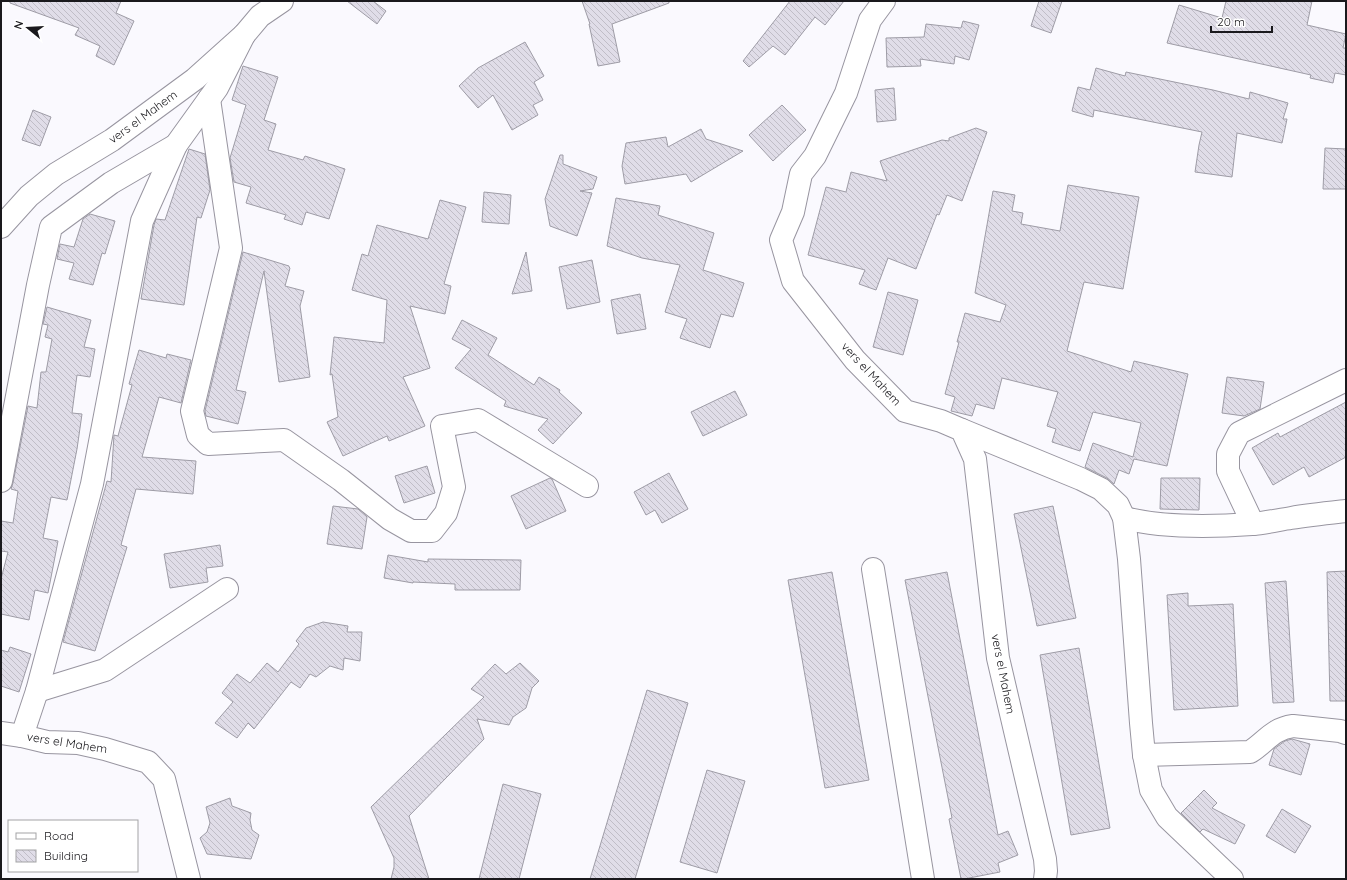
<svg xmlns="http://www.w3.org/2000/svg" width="1347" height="880" font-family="Quicksand,sans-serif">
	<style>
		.building { fill: url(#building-back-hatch); stroke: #9e9ca6 }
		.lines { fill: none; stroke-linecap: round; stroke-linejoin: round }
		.minor-casing { stroke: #9895a0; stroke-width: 24 }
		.minor { stroke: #fff; stroke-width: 22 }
		.labels { text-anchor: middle; stroke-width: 4; stroke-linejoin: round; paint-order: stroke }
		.street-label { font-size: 12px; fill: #1a191d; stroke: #fff }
	</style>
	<defs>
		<pattern id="building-back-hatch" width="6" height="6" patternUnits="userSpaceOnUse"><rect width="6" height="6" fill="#e0dde8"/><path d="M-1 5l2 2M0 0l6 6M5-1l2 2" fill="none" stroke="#c0bdc7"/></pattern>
	</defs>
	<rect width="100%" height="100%" fill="#faf9fe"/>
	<!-- building -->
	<g class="building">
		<path d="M 10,1 L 121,1 L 116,13 L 134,21 L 114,65 L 96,56 L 100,46 L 75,35 L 79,28 L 10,3 Z"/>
		<path d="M 347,1 L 373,1 L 386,11 L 377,24 Z"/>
		<path d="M 582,1 L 669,1 L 669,3 L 612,24 L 620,62 L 598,66 L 589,24 L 590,24 Z"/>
		<path d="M 790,1 L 844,1 L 825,25 L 815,17 L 785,55 L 773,46 L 749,67 L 743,61 Z"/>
		<path d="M 1039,1 L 1062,1 L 1051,33 L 1031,26 Z"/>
		<path d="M 1226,1 L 1312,1 L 1307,25 L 1346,34 L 1343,48 L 1346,48 L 1346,75 L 1335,73 L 1333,83 L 1310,78 L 1311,75 L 1167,43 L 1179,5 L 1222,18 Z"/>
		<path d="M 963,21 L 979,25 L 969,60 L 955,56 L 954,64 L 920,59 L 921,66 L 887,67 L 886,38 L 924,37 L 926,24 L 961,28 Z"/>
		<path d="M 525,42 L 544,76 L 534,82 L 543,100 L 533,105 L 538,115 L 512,130 L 493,95 L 478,108 L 459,86 L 478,68 Z"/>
		<path d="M 243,66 L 278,77 L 264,120 L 276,124 L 268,150 L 303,160 L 305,156 L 345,169 L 329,219 L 306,212 L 302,225 L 284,219 L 286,215 L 246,203 L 251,187 L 234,182 L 230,158 L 246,105 L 232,100 Z"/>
		<path d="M 1096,68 L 1125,76 L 1126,72 L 1213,90 L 1249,99 L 1250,92 L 1288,103 L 1283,119 L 1287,119 L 1282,143 L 1237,133 L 1232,177 L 1195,172 L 1199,145 L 1202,132 L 1094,110 L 1093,117 L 1072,111 L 1078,87 L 1090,90 Z"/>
		<path d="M 894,88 L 896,120 L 877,122 L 875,90 Z"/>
		<path d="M 782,105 L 806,130 L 773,161 L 749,135 Z"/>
		<path d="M 33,110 L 51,117 L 40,146 L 22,140 Z"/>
		<path d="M 976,128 L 987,132 L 962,201 L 947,195 L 939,215 L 937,214 L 916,269 L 888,258 L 876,290 L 859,284 L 865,270 L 808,255 L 826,187 L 846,192 L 851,172 L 887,181 L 880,161 L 942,140 L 949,141 L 949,138 Z"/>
		<path d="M 701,129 L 706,139 L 743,151 L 691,182 L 686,174 L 625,184 L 622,166 L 626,143 L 666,137 L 668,147 Z"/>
		<path d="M 1325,148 L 1346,149 L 1346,189 L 1323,189 Z"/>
		<path d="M 189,149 L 205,154 L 210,190 L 201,218 L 197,217 L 184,305 L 141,299 L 154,225 L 156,219 L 165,220 Z"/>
		<path d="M 560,155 L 563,155 L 563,164 L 597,177 L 593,189 L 580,191 L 592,193 L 577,236 L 550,226 L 545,199 Z"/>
		<path d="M 1068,185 L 1139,197 L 1123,289 L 1084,282 L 1067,351 L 1131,372 L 1134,361 L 1188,374 L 1167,466 L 1134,459 L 1129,474 L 1119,470 L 1114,484 L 1107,478 L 1085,467 L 1093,443 L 1133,457 L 1141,423 L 1093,412 L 1080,451 L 1052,442 L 1056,429 L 1047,426 L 1058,392 L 1002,378 L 994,409 L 976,404 L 972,416 L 951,411 L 955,397 L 945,394 L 959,342 L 957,342 L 965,313 L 1000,322 L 1006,305 L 975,293 L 993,191 L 1015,195 L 1012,211 L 1023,213 L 1021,224 L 1060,231 Z"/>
		<path d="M 484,192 L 511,195 L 509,224 L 482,222 Z"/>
		<path d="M 616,198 L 660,206 L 658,215 L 714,233 L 703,270 L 744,283 L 733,317 L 721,314 L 710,348 L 680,338 L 687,319 L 665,312 L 680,265 L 642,258 L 607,246 Z"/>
		<path d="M 440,200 L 466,207 L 444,284 L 451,286 L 445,314 L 410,306 L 430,368 L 403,377 L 425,426 L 389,441 L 387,436 L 343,456 L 327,422 L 338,417 L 332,374 L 330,375 L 334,337 L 384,343 L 387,300 L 352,290 L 362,254 L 368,256 L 377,225 L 428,239 Z"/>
		<path d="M 90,214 L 115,221 L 105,254 L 102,253 L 93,285 L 69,279 L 74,263 L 57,259 L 60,244 L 74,247 L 83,219 Z"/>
		<path d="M 243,252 L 289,266 L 289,267 L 290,268 L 285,286 L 304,291 L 300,306 L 310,377 L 279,382 L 264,271 L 236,390 L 246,392 L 238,424 L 206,416 L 205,411 Z"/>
		<path d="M 526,252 L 532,291 L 512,294 Z"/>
		<path d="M 592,260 L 600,302 L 567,309 L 559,267 Z"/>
		<path d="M 888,292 L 918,300 L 903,355 L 873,347 Z"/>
		<path d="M 640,294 L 646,329 L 617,334 L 611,300 Z"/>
		<path d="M 47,307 L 91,320 L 84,347 L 95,349 L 90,377 L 77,375 L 72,413 L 82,414 L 77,449 L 67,500 L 51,497 L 43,538 L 58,541 L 48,593 L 35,590 L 29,620 L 1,614 L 1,579 L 8,552 L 1,551 L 1,521 L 13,523 L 18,491 L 11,489 L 13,483 L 28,406 L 37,408 L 41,372 L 46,372 L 52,339 L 45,337 L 48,325 L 43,324 Z"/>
		<path d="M 462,320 L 497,338 L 488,355 L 534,385 L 539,377 L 560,390 L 559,392 L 582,413 L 553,444 L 538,430 L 548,419 L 504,406 L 506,401 L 455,368 L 471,349 L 452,339 Z"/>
		<path d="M 139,350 L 166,358 L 167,354 L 191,360 L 181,403 L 159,397 L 142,457 L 196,461 L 193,494 L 136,489 L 121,545 L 127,547 L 95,651 L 63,642 L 107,481 L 111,482 L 114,435 L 118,436 L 132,385 L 129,384 Z"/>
		<path d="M 1227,377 L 1264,382 L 1260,409 L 1244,416 L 1222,413 Z"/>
		<path d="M 735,391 L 747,415 L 703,436 L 691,412 Z"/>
		<path d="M 1346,402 L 1346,457 L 1309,477 L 1304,467 L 1273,485 L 1252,448 L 1278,433 L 1280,437 Z"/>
		<path d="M 427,466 L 435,493 L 404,503 L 395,476 Z"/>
		<path d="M 669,473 L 688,509 L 662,523 L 655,510 L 646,515 L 634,492 Z"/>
		<path d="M 550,478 L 552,479 L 566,511 L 526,529 L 511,496 Z"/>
		<path d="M 1161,478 L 1200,478 L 1199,510 L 1160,509 Z"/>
		<path d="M 333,506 L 358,509 L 367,517 L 362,549 L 327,544 Z"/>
		<path d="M 1053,506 L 1076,618 L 1037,626 L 1014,514 Z"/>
		<path d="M 220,545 L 223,566 L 206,568 L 208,582 L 170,588 L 164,554 Z"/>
		<path d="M 388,555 L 428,562 L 428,559 L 521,560 L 520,590 L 455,590 L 455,584 L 413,582 L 413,583 L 384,578 Z"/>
		<path d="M 1346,571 L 1346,701 L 1330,701 L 1327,572 Z"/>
		<path d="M 832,572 L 869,780 L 825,788 L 788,580 Z"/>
		<path d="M 947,572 L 998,835 L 1008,831 L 1018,855 L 998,863 L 1000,872 L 964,879 L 961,879 L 949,819 L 952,818 L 905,580 Z"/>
		<path d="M 1286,581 L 1294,702 L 1273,703 L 1265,583 Z"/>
		<path d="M 1188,593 L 1188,606 L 1233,604 L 1238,706 L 1174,710 L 1167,595 Z"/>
		<path d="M 323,622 L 348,626 L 347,632 L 362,632 L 360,661 L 344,658 L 343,670 L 330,666 L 316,677 L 310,674 L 300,688 L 291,682 L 254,729 L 248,723 L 237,738 L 215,723 L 233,702 L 222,693 L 237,674 L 250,683 L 267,663 L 278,672 L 299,644 L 296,641 L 306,628 Z"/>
		<path d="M 10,647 L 31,654 L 19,692 L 1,686 L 1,650 L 8,652 Z"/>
		<path d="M 1079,648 L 1110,828 L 1071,835 L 1040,655 Z"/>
		<path d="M 520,663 L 539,681 L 532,688 L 526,708 L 513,717 L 509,725 L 477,719 L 484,739 L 409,816 L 429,879 L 391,879 L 394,867 L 394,858 L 371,807 L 484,697 L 471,689 L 495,664 L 506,674 Z"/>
		<path d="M 647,690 L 688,703 L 635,879 L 590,879 Z"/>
		<path d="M 1292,739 L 1310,744 L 1301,775 L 1269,765 L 1274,749 L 1285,741 Z"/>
		<path d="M 707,770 L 745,781 L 717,873 L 680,862 Z"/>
		<path d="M 503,784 L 541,794 L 519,879 L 479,879 Z"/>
		<path d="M 1204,790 L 1217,803 L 1212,808 L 1245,825 L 1235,844 L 1203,829 L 1200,832 L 1181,813 Z"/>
		<path d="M 230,798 L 232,806 L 251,813 L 250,820 L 252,830 L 259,835 L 251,859 L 207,854 L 200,838 L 207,832 L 210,823 L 206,807 Z"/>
		<path d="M 1282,809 L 1311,826 L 1295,853 L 1266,836 Z"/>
	</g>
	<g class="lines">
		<!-- minor casing -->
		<g class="minor-casing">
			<g id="minor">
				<path d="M 884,1 L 870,20 L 846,93 L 815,156 L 801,174 L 793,212 L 781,240 L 793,281 L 855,360 L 905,411 L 941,421 L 962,430 L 975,459 L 998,658 L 1045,859 L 1046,871 L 1045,879"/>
				<path d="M 209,99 L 231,248 L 192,411 L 198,435 L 208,444 L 284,440 L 341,480 L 390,519 L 411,531 L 432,531 L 446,513 L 454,487 L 442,426 L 478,420 L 587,486"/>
				<path d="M 1,227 L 29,196 L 56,174 L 112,140 L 195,79 L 244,35 L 260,16 L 282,1"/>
				<path d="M 962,430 L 1081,479 L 1101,489 L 1118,505 L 1124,518 L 1129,559 L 1141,723 L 1144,755 L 1151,790 L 1167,817 L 1232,879"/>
				<path d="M 1,481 L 38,285 L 51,227 L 111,183 L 176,145 L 217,88 L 244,35"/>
				<path d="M 1124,518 C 1164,528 1210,527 1252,524 C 1265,523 1278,520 1291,518 C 1309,515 1328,513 1346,511"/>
				<path d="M 1253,524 L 1228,471 L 1228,454 L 1239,433 L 1346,380"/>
				<path d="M 873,569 L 923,879"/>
				<path d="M 37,691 L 105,670 L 227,589"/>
				<path d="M 1,733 L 22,736 L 47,742 L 78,743 L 105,749 L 148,762 L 164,779 L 189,879"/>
				<path d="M 22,736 L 37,691 L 92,484 L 142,221 L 176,145"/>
				<path d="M 1144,755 L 1250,752 C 1266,742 1272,729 1293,726 L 1340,731 L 1346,733"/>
			</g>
		</g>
		<!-- minor -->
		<use href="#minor" class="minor"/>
	</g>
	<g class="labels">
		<!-- street labels -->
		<g class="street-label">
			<text transform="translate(143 117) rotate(-36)" y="4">vers el Mahem</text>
			<text transform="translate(871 374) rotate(47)" y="4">vers el Mahem</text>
			<text transform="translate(1003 674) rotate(79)" y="4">vers el Mahem</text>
			<text transform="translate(67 743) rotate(9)" y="4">vers el Mahem</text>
		</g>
	</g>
	<!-- border -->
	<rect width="1347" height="880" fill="none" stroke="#1a191d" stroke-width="4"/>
	<!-- legend -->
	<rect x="8" y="820" width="130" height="52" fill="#ffffff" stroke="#a3a3a5"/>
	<rect x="16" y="833" width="20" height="6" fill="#ffffff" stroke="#a3a3a5"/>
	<text x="44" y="840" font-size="12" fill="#1a191d">Road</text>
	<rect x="16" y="850" width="20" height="12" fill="url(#building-back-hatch)" stroke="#a3a3a5"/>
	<text x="44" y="860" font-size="12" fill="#1a191d">Building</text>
	<!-- north arrow -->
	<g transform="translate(28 28) rotate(288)" stroke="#ffffff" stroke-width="3" paint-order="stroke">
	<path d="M0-3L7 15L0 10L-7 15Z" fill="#1a191d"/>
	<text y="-6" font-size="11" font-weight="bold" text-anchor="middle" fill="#1a191d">N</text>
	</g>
	<!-- scale -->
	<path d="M1211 26v6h61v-6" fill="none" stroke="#1a191d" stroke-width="2"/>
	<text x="1217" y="26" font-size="12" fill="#1a191d" stroke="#ffffff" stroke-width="3" paint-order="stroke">20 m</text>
</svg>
